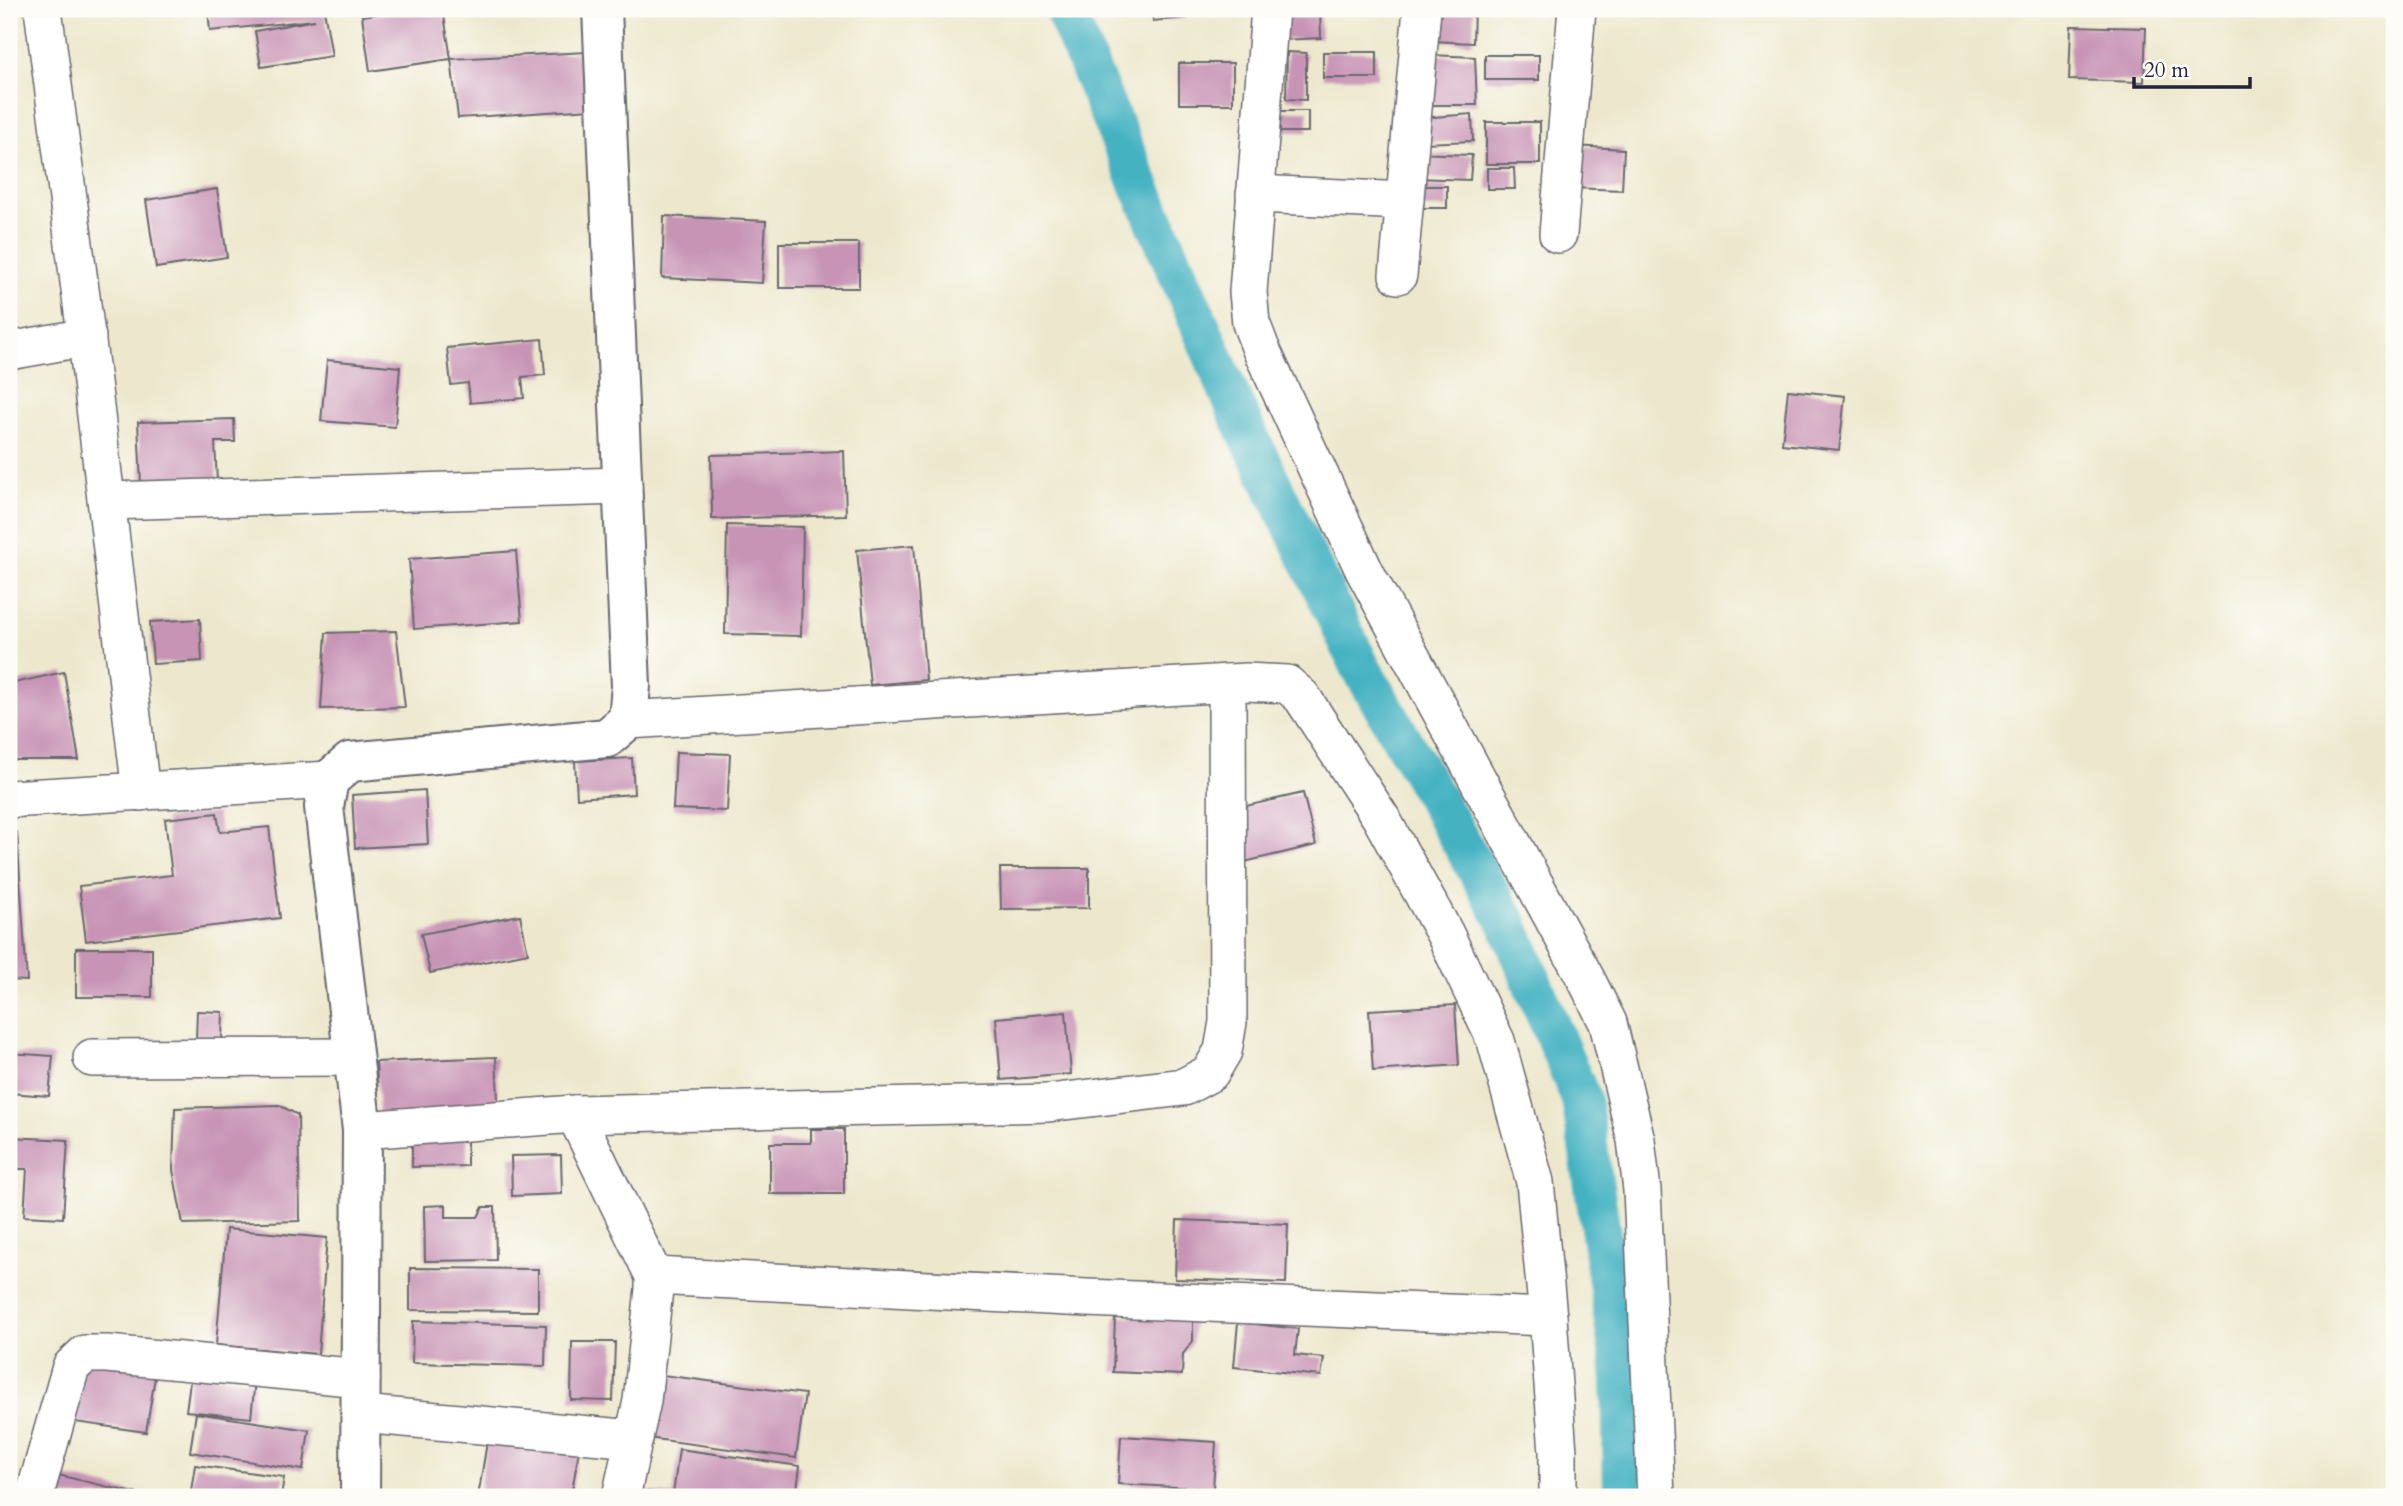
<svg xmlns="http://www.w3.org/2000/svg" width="2403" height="1506" font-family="Cardo,serif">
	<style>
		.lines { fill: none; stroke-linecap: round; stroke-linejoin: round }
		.canal { stroke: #45b2c2; stroke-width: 40 }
		.building { fill: #c894b6 }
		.minor-casing { stroke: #69676e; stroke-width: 40 }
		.secondary-casing { stroke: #69676e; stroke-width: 42 }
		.minor { stroke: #fff; stroke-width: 37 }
		.secondary { stroke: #fff; stroke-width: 38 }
	</style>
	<rect width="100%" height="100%" fill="#fdfcf7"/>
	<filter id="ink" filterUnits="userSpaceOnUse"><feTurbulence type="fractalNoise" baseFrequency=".0143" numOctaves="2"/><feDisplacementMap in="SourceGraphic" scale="14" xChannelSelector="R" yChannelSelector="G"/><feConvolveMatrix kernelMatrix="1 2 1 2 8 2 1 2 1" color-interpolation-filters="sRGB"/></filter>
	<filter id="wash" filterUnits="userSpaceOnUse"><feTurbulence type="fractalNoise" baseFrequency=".00686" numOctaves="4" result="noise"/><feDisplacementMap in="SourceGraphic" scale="28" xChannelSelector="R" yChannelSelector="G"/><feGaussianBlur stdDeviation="1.57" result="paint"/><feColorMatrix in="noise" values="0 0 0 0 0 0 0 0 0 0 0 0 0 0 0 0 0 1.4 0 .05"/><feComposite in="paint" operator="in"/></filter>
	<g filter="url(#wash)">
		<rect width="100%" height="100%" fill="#ede8cd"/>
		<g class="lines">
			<!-- canal -->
			<path class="canal" d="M 1064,9 L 1239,416 L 1361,668 L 1508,924 L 1581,1099 L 1621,1369 L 1623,1497"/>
		</g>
		<g id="blocks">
			<!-- building -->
			<g class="building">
				<path d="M 208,9 L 324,9 L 332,56 L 261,67 L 255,31 L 315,20 L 210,31 Z"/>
				<path d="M 416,9 L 443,9 L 451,59 L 587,52 L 591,109 L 458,118 L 451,59 L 370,71 L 362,16 Z"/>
				<path d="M 1152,9 L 1186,9 L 1186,18 L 1153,21 Z"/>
				<path d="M 1281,9 L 1320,9 L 1321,38 L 1283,40 Z"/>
				<path d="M 1433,9 L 1474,9 L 1473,43 L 1431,41 Z"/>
				<path d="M 2071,26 L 2146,28 L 2144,82 L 2069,80 Z"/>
				<path d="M 1287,52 L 1306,53 L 1306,100 L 1286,99 Z"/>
				<rect x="1323" y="52" width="54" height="26"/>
				<path d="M 1430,55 L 1475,57 L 1477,105 L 1428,105 Z"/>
				<rect x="1485" y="55" width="54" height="25"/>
				<rect x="1179" y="63" width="54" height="41"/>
				<rect x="1280" y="111" width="28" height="21"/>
				<path d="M 1472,114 L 1473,141 L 1423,143 L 1421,118 Z"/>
				<rect x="1486" y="122" width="54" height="42"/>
				<path d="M 1574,146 L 1624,149 L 1622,190 L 1572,188 Z"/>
				<path d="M 1415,153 L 1472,155 L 1470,180 L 1415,178 Z"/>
				<path d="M 1487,168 L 1514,168 L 1515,189 L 1487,189 Z"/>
				<rect x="1420" y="186" width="27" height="22"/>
				<path d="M 217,189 L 227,257 L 156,268 L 146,200 Z"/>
				<path d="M 664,216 L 766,221 L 762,283 L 662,278 Z"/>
				<rect x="779" y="243" width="80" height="45"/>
				<path d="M 542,339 L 545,375 L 522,377 L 524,398 L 470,403 L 468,383 L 451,385 L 447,348 Z"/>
				<path d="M 327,360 L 400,367 L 395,427 L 321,421 Z"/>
				<path d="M 1788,390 L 1845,396 L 1839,450 L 1782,444 Z"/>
				<path d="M 234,419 L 235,442 L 215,442 L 217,482 L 141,485 L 138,422 Z"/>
				<path d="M 844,451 L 846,515 L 712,519 L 711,455 Z"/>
				<path d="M 727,525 L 803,527 L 801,636 L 725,634 Z"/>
				<path d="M 914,545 L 926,680 L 870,685 L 857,550 Z"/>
				<path d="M 516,551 L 522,621 L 414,629 L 409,559 Z"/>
				<path d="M 200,619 L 202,661 L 153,664 L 150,622 Z"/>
				<path d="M 396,631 L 405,707 L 321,709 L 326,633 Z"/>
				<path d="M 64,672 L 79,760 L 9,760 L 9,684 Z"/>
				<path d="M 676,752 L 730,754 L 727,811 L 673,809 Z"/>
				<path d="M 632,758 L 634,794 L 577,798 L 575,761 Z"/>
				<path d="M 425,790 L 428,844 L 355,848 L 352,795 Z"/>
				<path d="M 1303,793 L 1316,845 L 1232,865 L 1233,809 Z"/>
				<path d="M 217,813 L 220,832 L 269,827 L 280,918 L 86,941 L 79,886 L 172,875 L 165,819 Z"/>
				<path d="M 17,832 L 27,981 L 9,980 L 9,834 Z"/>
				<path d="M 1000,868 L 1089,868 L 1089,908 L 1001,909 Z"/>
				<path d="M 520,915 L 528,953 L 430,973 L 421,934 Z"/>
				<rect x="76" y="948" width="76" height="49"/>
				<path d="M 1455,1005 L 1459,1065 L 1373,1071 L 1369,1010 Z"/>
				<path d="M 197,1011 L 223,1012 L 222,1039 L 196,1039 Z"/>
				<path d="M 1066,1012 L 1071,1074 L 1001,1080 L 996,1018 Z"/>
				<path d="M 9,1053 L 53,1056 L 49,1096 L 9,1093 Z"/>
				<path d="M 496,1057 L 499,1121 L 379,1114 L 376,1062 Z"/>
				<path d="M 279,1105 L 298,1115 L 300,1221 L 183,1224 L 173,1170 L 175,1108 Z"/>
				<path d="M 467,1129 L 467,1166 L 412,1167 L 412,1130 Z"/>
				<path d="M 811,1129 L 844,1129 L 844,1194 L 770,1194 L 770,1143 L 811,1143 Z"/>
				<path d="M 9,1137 L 68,1140 L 63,1218 L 24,1216 L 27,1169 L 9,1169 Z"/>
				<path d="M 561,1155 L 562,1194 L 512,1196 L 511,1156 Z"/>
				<path d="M 446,1205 L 446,1217 L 478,1217 L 483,1207 L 495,1207 L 496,1260 L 425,1261 L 424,1206 Z"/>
				<path d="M 1177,1220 L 1288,1224 L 1286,1283 L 1175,1279 Z"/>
				<path d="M 226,1229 L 327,1238 L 318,1354 L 216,1345 Z"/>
				<path d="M 410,1268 L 538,1269 L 538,1311 L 410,1310 Z"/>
				<path d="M 1115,1316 L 1193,1318 L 1193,1341 L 1183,1354 L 1182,1375 L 1113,1372 Z"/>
				<path d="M 413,1321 L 546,1325 L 545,1366 L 412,1363 Z"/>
				<path d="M 1238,1322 L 1298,1329 L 1295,1355 L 1324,1358 L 1321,1376 L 1234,1367 Z"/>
				<path d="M 572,1342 L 615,1342 L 613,1401 L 571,1400 Z"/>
				<path d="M 85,1354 L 157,1365 L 146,1432 L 75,1422 Z"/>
				<path d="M 191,1374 L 255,1380 L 251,1418 L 186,1411 Z"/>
				<path d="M 655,1374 L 805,1394 L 796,1458 L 647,1438 Z"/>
				<path d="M 196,1413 L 309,1430 L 303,1470 L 190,1452 Z"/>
				<path d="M 488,1436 L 579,1450 L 571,1497 L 478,1497 Z"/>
				<path d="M 1121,1436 L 1216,1442 L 1213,1489 L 1118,1484 Z"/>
				<path d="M 679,1449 L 800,1466 L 796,1497 L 642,1497 L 643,1491 L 673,1495 Z"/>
				<path d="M 195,1465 L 284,1477 L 281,1497 L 190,1497 Z"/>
				<path d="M 58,1475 L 147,1496 L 146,1497 L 53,1497 Z"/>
			</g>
		</g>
	</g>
	<g filter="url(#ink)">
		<use href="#blocks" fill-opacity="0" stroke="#69676e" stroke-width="2"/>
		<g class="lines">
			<!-- minor casing -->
			<g class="minor-casing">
				<g id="minor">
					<path d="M 43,9 L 90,365 L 141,792"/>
					<path d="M 1270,9 L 1248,292 L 1251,323 L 1261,349 L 1364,570 L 1586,979 L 1608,1023 L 1636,1140 L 1642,1190 L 1656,1497"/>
					<path d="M 1255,194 L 1405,201"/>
					<path d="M 1558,234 L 1577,9"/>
					<path d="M 1398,275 L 1422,9"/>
					<path d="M 9,351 L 87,337"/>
					<path d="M 107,501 L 623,486"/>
					<path d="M 628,720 L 1246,682 L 1287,684 L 1302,697 L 1381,818 L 1445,934 L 1496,1041 L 1535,1182 L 1548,1317 L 1558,1452 L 1558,1497"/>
					<path d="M 9,799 L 329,780"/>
					<path d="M 92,1058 L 353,1057"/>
					<path d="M 575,1114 L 1048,1103 L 1184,1087 L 1210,1073 L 1223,1051 L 1228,1022 L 1227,683"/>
					<path d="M 362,1130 L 575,1114 L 654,1276 L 654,1289 L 642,1401 L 621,1497"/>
					<path d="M 654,1276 L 1087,1298 L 1548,1317"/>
					<path d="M 361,1414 L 634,1439"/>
					<path d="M 34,1497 L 71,1367 L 85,1354 L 107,1354 L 361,1378"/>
				</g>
			</g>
			<!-- secondary casing -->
			<g class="secondary-casing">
				<path id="secondary" d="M 360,1497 L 362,1130 L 324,807 L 329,780 L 350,762 L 607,738 L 628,720 L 631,686 L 602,9"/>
			</g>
			<!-- minor -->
			<use href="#minor" class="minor"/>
			<!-- secondary -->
			<use href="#secondary" class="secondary"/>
		</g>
	</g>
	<!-- margin -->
	<rect width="2403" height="1506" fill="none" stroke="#fdfcf7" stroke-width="35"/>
	<!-- scale -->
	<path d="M2134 77v10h116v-10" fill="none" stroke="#22223b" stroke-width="3.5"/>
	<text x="2144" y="77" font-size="21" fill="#22223b" stroke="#fdfcf7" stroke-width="5" paint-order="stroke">20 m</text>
</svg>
